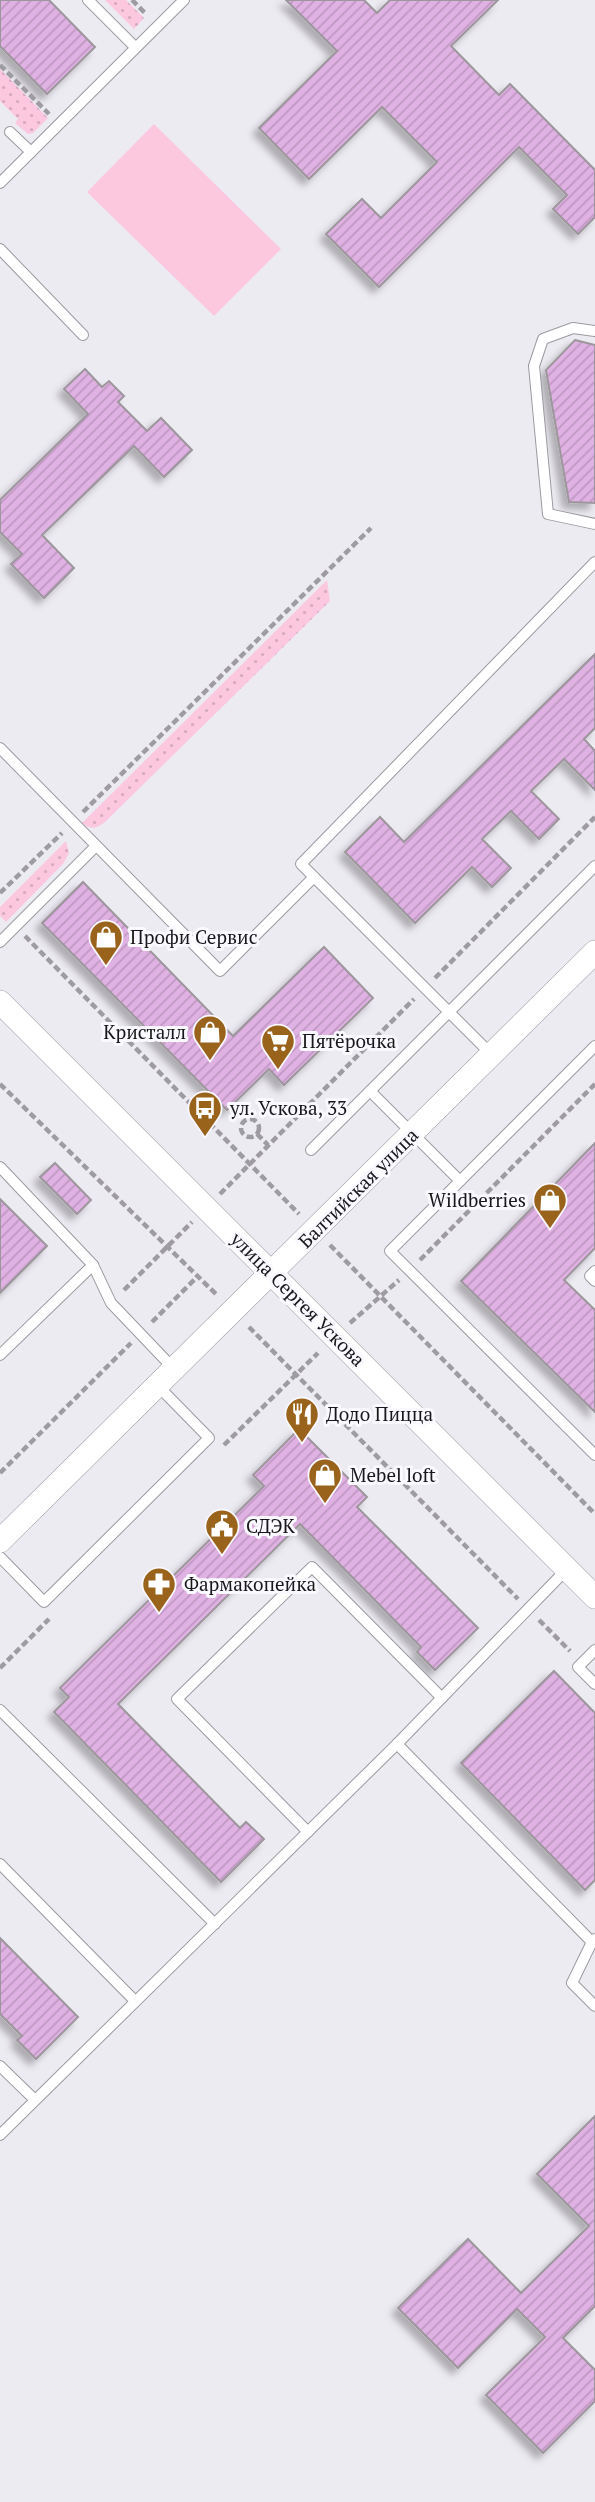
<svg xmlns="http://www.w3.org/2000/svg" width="595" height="2502" font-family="'PT Serif',serif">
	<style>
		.grass { fill: url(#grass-dots) }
		.park { fill: #fbc8de }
		.building { fill: url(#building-hatch); stroke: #9d979d; stroke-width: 2; filter: url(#shadow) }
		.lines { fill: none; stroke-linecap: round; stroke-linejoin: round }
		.service-casing { stroke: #9c9aa1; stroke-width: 12 }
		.minor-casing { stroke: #9c9aa1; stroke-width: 24 }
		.path { stroke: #9e9ca2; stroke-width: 4.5; stroke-dasharray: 7 3.5; stroke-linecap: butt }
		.service { stroke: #fff; stroke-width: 10 }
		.minor { stroke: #fff; stroke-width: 23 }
		.labels { text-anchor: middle; stroke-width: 6; stroke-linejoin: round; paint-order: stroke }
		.poi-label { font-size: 19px; fill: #181719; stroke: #faf9ff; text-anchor: start }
		.street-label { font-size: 19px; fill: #181719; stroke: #faf9ff }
	</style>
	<defs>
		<pattern id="grass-dots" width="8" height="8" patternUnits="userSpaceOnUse" patternTransform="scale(1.75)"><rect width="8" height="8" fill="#fbc8de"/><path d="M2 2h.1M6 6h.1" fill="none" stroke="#d6abbe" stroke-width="1.8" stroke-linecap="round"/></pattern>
		<pattern id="building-hatch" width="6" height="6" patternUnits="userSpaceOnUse" patternTransform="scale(1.75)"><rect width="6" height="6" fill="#e0b1e3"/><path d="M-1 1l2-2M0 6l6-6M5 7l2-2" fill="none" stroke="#bf98c2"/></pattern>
		<filter id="shadow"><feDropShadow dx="-6" dy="6" stdDeviation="3.5" flood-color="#0004"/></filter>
	</defs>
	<rect width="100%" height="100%" fill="#edebf2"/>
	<!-- grass -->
	<g class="grass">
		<path d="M 105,0 L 126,0 L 144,18 L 134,29 Z"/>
		<path d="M 0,69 L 48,118 L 33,133 L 28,134 L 15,123 L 18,119 L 0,101 Z"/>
		<path d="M 327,580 L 330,601 L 105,822 C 96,829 91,830 82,823 Z"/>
		<path d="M 66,841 L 69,853 L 63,864 L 6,922 L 0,916 L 0,907 Z"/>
	</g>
	<!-- park -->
	<path class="park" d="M 154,124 L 281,249 L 214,316 L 87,192 Z"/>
	<!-- building -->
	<g class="building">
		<path d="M 0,0 L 49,0 L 95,47 L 47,94 L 0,46 Z"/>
		<path d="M 286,0 L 364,0 L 377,13 L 390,0 L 498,0 L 451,46 L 499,95 L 510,84 L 595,170 L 595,217 L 578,234 L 553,209 L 567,195 L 519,147 L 379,287 L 326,234 L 362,199 L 381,218 L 437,162 L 382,107 L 309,179 L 259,128 L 337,51 Z"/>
		<path d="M 575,340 L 595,345 L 595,503 L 569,502 L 546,370 Z"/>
		<path d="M 85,369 L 102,387 L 109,381 L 124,396 L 118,402 L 147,431 L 161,418 L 192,450 L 164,477 L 134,446 L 42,535 L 74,568 L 44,598 L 11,564 L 22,554 L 0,532 L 0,500 L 88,414 L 64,389 Z"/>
		<path d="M 595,654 L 595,728 L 584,739 L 595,751 L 595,790 L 564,759 L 531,791 L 559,819 L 539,839 L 511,811 L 482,839 L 511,868 L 492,887 L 472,867 L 415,923 L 345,852 L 380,817 L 404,842 Z"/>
		<path d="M 83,882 L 233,1036 L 324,947 L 373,998 L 284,1085 L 269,1069 L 227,1110 L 42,923 Z"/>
		<path d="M 595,1143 L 595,1248 L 564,1280 L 595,1310 L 595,1412 L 461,1281 Z"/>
		<path d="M 55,1163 L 91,1200 L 77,1214 L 40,1177 Z"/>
		<path d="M 0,1199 L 47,1246 L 0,1293 Z"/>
		<path d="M 299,1429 L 367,1497 L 357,1507 L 478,1628 L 435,1670 L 417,1652 L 421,1647 L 300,1524 L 118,1704 L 240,1828 L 246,1822 L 264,1839 L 221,1882 L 54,1712 L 69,1697 L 60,1688 L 264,1486 L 253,1475 Z"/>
		<path d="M 554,1671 L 595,1713 L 595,1880 L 585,1890 L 461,1763 Z"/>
		<path d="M 0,1938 L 78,2017 L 36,2059 L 17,2040 L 22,2036 L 0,2014 Z"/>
		<path d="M 595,2116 L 595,2306 L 563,2338 L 595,2370 L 595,2401 L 543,2453 L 486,2395 L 545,2337 L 517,2309 L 458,2368 L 398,2308 L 468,2239 L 521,2293 L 589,2226 L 537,2174 Z"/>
	</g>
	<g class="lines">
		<!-- service casing -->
		<g class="service-casing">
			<g id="service">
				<path d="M 88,0 L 135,47"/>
				<path d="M 10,132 L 31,152"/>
				<path d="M 0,183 L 184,0"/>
				<path d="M 0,249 L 83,335"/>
				<path d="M 595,331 L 573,328 L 543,339 L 534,366 L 548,514 L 595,524"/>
				<path d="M 0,748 L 220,971 L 314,877"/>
				<path d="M 0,942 L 96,846"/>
				<path d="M 492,1055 L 301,864 L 595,562"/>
				<path d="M 370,1091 L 460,1181 L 595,1046"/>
				<path d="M 311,1150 L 595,866"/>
				<path d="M 0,1167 L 93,1265 L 111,1303 L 174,1369"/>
				<path d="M 460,1181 L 390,1251 L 595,1455"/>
				<path d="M 595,1271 L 590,1276 L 595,1281"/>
				<path d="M 0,1355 L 93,1265"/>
				<path d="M 0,1557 L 44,1602 L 209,1438 L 158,1386"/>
				<path d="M 595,1650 L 578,1667 L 595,1684"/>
				<path d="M 0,1710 L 215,1924"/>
				<path d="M 397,1744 L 592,1942 L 595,1939"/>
				<path d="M 308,1832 L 177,1699 L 312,1567 L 442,1698"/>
				<path d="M 0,1864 L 135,2001"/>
				<path d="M 592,1942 L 572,1983 L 595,2006"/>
				<path d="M 0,2066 L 35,2100"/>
				<path d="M 0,2135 L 397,1744 L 567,1569"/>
			</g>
		</g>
		<!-- minor casing -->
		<g class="minor-casing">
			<g id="minor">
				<path d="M 0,1002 L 595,1597"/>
				<path d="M 0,1541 L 595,952"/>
			</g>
		</g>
		<!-- path -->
		<g class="path">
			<path d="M 132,0 L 146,14"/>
			<path d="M 0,65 L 49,114"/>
			<path d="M 83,812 L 371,528"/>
			<path d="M 0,893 L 62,833"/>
			<path d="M 25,936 L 299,1214"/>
			<path d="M 435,978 L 595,817"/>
			<path d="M 0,1084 L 218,1296"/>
			<circle cx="250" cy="1128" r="9"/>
			<path d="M 257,1134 L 268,1145"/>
			<path d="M 220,1194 L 414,999"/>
			<path d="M 330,1245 L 595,1514"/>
			<path d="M 420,1260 L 595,1084"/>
			<path d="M 124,1290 L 192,1222"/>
			<path d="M 152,1322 L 198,1276"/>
			<path d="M 350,1323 L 399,1280"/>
			<path d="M 249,1327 L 518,1599"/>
			<path d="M 224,1445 L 318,1353"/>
			<path d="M 0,1473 L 131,1343"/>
			<path d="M 539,1620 L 570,1651"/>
			<path d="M 0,1668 L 49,1619"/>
		</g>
		<!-- service -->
		<use href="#service" class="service"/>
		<!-- minor -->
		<use href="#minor" class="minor"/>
	</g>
	<!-- icons -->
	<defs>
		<g id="shop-pin" transform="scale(1.75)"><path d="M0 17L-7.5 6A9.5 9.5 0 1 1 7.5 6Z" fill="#99631c" stroke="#faf9ff"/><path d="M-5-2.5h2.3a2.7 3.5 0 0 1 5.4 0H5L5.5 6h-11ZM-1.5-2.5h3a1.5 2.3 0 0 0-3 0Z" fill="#fff"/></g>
		<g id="supermarket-pin" transform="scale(1.75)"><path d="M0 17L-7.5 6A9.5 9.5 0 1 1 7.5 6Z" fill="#99631c" stroke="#faf9ff"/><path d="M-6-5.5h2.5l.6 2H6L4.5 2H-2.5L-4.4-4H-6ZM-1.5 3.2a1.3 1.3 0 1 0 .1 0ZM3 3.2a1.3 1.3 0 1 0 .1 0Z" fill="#fff"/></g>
		<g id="bus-pin" transform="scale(1.75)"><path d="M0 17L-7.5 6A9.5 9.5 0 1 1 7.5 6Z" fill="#99631c" stroke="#faf9ff"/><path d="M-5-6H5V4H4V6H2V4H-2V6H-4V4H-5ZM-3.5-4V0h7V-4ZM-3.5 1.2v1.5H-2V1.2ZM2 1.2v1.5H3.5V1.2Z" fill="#fff"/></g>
		<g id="restaurant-pin" transform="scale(1.75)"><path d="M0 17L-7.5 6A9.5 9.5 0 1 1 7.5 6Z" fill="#99631c" stroke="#faf9ff"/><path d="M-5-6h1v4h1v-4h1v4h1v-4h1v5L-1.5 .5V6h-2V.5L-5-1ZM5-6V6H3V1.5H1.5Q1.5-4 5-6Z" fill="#fff"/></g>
		<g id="civic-pin" transform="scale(1.75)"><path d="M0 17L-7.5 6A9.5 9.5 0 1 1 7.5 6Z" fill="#99631c" stroke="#faf9ff"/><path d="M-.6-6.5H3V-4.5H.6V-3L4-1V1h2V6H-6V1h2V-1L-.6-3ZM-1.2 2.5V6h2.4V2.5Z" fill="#fff"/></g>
		<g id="pharmacy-pin" transform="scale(1.75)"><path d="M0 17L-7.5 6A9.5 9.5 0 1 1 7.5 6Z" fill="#99631c" stroke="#faf9ff"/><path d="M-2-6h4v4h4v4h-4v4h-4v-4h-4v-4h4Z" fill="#fff"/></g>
	</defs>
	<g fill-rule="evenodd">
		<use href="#shop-pin" x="106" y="937"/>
		<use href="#shop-pin" x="210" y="1032"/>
		<use href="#supermarket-pin" x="278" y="1041"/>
		<use href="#bus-pin" x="205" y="1108"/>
		<use href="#shop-pin" x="550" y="1200"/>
		<use href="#restaurant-pin" x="302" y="1414"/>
		<use href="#shop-pin" x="325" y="1475"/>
		<use href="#civic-pin" x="222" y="1526"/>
		<use href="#pharmacy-pin" x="159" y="1584"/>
	</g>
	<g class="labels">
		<!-- poi labels -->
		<g class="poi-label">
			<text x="130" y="944">Профи Сервис</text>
			<text x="186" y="1039" text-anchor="end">Кристалл</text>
			<text x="302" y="1048">Пятёрочка</text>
			<text x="230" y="1115">ул. Ускова, 33</text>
			<text x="526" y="1207" text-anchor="end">Wildberries</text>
			<text x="326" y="1421">Додо Пицца</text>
			<text x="350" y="1482">Mebel loft</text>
			<text x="246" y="1533">СДЭК</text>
			<text x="184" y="1591">Фармакопейка</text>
		</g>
		<!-- street labels -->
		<g class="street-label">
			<text transform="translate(358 1188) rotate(-45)" y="7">Балтийская улица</text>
			<text transform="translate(298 1299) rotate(45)" y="7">улица Сергея Ускова</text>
		</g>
	</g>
</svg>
